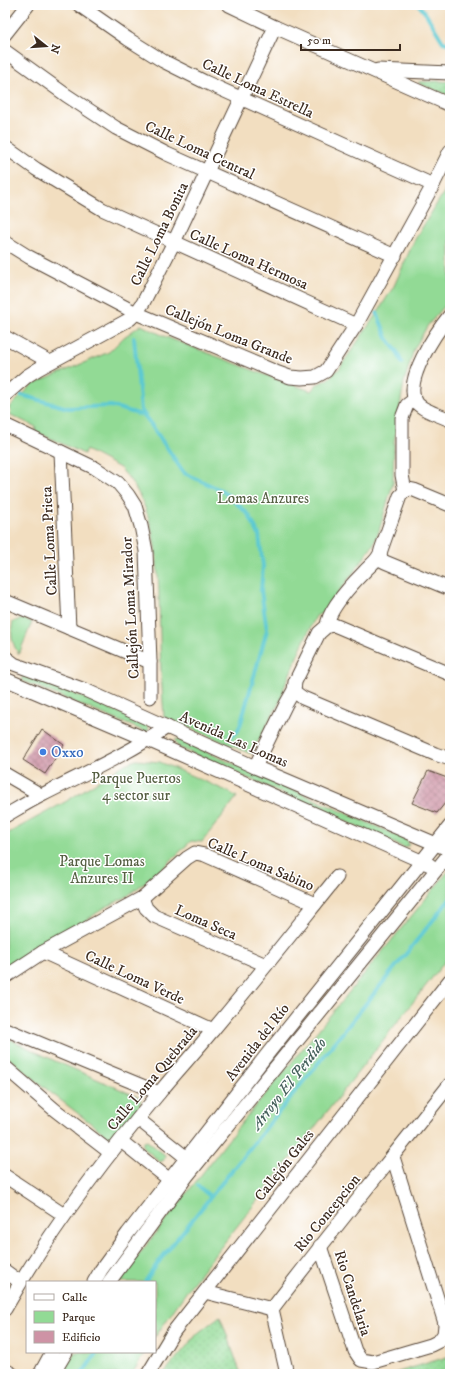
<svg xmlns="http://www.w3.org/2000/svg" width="455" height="1379" font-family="'IM FELL DW Pica',serif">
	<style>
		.grass { fill: url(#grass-dots); stroke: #66825a }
		.park { fill: #92da95; stroke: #66825a }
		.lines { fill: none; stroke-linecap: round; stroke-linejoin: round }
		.stream { stroke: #5cc9d2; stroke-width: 4 }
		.building { fill: url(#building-cross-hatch) }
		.minor-casing { stroke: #564536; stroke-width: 15 }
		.minor { stroke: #fff; stroke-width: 13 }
		.shop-dot { fill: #3f7fe0; stroke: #fff; stroke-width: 1.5 }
		.labels { text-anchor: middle; stroke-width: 3; stroke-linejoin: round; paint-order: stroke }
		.street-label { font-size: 15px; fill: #3b2a1e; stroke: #fff }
		.park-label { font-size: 15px; fill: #555f42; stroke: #fff }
		.shop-label { font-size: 15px; fill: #366cbe; stroke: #fff; text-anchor: start }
		.water-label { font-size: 16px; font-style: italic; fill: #47625d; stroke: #fff }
	</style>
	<defs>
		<pattern id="grass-dots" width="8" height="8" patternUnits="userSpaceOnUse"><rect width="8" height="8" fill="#92da95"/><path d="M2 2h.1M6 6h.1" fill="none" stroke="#7fbb80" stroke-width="1.8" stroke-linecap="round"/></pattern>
		<pattern id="building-cross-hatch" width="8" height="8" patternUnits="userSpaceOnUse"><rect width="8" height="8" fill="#ce93a5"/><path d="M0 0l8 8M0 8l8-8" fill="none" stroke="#a87886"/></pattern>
	</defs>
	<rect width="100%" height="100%" fill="#fff"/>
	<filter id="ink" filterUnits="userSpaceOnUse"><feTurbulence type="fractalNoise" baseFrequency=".025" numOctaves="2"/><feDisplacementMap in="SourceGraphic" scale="8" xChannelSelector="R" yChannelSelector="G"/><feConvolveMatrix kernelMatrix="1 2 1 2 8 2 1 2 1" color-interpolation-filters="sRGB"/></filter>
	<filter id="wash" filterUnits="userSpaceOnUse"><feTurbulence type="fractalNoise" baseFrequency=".012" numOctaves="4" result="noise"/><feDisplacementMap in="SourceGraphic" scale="16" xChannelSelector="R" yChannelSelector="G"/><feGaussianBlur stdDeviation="0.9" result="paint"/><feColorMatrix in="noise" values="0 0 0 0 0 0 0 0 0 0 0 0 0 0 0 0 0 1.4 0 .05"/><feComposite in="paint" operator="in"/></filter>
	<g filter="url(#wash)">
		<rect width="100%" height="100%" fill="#f2dec0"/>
		<!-- grass -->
		<g class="grass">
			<path d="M 440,81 L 450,82 L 450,96 L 420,84 L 418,82 Z"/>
			<path d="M 220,1316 L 241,1374 L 163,1374 L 198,1333 Z"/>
			<path d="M 450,1356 L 450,1374 L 392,1374 Z"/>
		</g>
		<!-- park -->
		<g class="park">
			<path d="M 450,174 L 450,300 L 428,325 L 414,349 L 404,382 L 394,442 L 393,483 L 379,531 L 373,545 L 364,558 L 324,612 L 316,616 L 301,647 L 284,688 L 281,699 L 251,754 L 164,717 C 162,689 160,662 160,635 C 158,579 162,511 120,468 L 86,450 L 84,454 L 35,431 L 36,427 L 9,414 L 11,412 L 9,408 L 32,385 L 109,352 L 124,337 L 141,325 L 166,337 L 276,379 L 311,391 L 316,385 L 328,379 L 339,369 L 377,313 L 394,286 L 414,241 L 444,192 Z"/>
			<path d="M 24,619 L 32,622 L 19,654 C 12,645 10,633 13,622 L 18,620 Z"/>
			<path d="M 23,674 L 27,674 L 144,723 L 148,727 L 149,730 L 146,732 L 23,681 L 22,679 Z"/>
			<path d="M 177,739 L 405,839 L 407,840 L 409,845 L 405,848 L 178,747 L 175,740 Z"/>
			<path d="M 136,760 L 160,762 L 229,792 L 237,797 L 202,842 L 191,841 L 162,869 L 126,897 L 104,908 L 68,933 L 9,965 L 5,968 L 5,835 L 65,802 L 125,764 Z"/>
			<path d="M 450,869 L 450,955 L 191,1285 L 155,1337 L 155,1282 L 118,1282 L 232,1135 Z"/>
			<path d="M 5,1037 L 53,1060 L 138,1097 L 141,1099 L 140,1105 L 114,1138 L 110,1138 L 50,1092 L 10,1059 L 5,1054 Z"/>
			<path d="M 147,1141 L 165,1155 L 164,1160 L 160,1162 L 143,1147 L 143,1142 Z"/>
			<path d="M 75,1352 L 145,1352 L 132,1374 L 62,1374 Z"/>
		</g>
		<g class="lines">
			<!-- stream -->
			<g class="stream">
				<path d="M 419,5 L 426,14 L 443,42 L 450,44"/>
				<path d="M 377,313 L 387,338 L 397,352 L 402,363"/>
				<path d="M 134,338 L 141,410 L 184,473 L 223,491 L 249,515 L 259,535 L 263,566 L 261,591 L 267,630 L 240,726 L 237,732 L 230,736"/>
				<path d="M 21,395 L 68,408 L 111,406 L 145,416"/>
				<path d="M 198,1186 L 211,1197"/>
				<path d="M 145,1282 L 160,1260 L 450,899"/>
				<path d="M 82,1374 L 97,1352"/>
			</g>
		</g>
		<g id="blocks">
			<!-- building -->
			<g class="building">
				<path d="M 42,729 L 64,745 L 45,774 L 23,760 Z"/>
				<path d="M 428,771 L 450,779 L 450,797 L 437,813 L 412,803 Z"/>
			</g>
		</g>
	</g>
	<g filter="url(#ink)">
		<use href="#blocks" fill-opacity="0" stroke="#564536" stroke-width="1"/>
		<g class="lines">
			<!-- minor casing -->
			<g class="minor-casing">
				<g id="minor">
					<path d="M 79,5 L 128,39 L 163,61 L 205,82 L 433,185"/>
					<path d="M 229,5 L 275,27 L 450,105"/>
					<path d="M 5,34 L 28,5"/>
					<path d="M 5,51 L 66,95 L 116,128 L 167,154 L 395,256"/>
					<path d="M 378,70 L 450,73"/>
					<path d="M 5,147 L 36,169 L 102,209 L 356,325"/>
					<path d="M 5,242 L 29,257 L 136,313 L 276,372 L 290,377 L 302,378 L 315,377 L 326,371 L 356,325 L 433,185 L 450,151"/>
					<path d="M 450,315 C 437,331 401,383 417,403 C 422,410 442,416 450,420"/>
					<path d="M 5,337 L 50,362"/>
					<path d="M 5,395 L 27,376 L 38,369 L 97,337 L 130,319 L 136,313 L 143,303 L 174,242 L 275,27"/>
					<path d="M 5,425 L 95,468 L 118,483 L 128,495 L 135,506 L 141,526 L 146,551 L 150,662 L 150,697"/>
					<path d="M 61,452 L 69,628"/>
					<path d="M 405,491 L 402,475 L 402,418 L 407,405 L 415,399"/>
					<path d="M 405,491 L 409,489 L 414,490 L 450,505"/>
					<path d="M 380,555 L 381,560 L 385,562 L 450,589"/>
					<path d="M 5,601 L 150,662"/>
					<path d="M 327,626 C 328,610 352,584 364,572 C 370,565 380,559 381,550 L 400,496 L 405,491"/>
					<path d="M 327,626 L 334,625 L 339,627 L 450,674"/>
					<path d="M 5,657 L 14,664 L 85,690 L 255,767 L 443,847"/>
					<path d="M 5,679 L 148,740 L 430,865"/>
					<path d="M 294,690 L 296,693 L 303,698 L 435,754 L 450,759"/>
					<path d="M 255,767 L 286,704 L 294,690 L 295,682 L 319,633 L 327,626"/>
					<path d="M 5,774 L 41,795"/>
					<path d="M 5,816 C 17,809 30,801 42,795 C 85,773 128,754 167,727"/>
					<path d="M 142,898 L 146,908 L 154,916 L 266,965"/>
					<path d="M 43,952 L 213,1030"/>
					<path d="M 5,977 L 43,952 L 142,898 L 187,858 L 195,853 L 205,855 L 315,904"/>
					<path d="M 5,1029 L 159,1093"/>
					<path d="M 5,1067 L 55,1110 L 111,1153"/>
					<path d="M 138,1119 L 193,1163"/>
					<path d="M 121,1141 L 176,1185"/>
					<path d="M 5,1176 L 64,1215"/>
					<path d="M 320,1246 L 355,1351 L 361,1360 L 373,1362 L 431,1345 L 439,1341 L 444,1334 L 445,1325 L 444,1320 L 393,1157"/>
					<path d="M 5,1271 L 20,1282"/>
					<path d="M 94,1282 L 101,1270 L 128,1233 L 269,1052 L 450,826"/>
					<path d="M 109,1282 L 187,1176 L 450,853"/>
					<path d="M 205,1292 L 272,1309"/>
					<path d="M 5,1309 C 49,1232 103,1160 160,1092 C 177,1071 196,1051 213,1030 C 255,980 296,928 337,877"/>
					<path d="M 272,1309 C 330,1233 391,1159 450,1084"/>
					<path d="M 272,1309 L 287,1374"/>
					<path d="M 5,1370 L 12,1374"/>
					<path d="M 40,1374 L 52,1352"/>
					<path d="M 53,1374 L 66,1352"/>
					<path d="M 148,1374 L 174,1331 L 450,980"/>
				</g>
			</g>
			<!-- minor -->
			<use href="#minor" class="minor"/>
		</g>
	</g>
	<!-- markers -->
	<circle class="shop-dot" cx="43" cy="752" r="4"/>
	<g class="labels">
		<!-- street labels -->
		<g class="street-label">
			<text transform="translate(258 88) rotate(25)" y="5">Calle Loma Estrella</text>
			<text transform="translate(200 150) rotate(25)" y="5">Calle Loma Central</text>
			<text transform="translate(159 234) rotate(-64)" y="5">Calle Loma Bonita</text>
			<text transform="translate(249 259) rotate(24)" y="5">Calle Loma Hermosa</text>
			<text transform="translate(229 334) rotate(22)" y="5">Callejón Loma Grande</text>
			<text transform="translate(49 541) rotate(-93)" y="5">Calle Loma Prieta</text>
			<text transform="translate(130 608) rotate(-93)" y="5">Callejón Loma Mirador</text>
			<text transform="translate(234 739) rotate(24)" y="5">Avenida Las Lomas</text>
			<text transform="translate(261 864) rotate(23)" y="5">Calle Loma Sabino</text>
			<text transform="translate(206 922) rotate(24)" y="5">Loma Seca</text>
			<text transform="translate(135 977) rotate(25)" y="5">Calle Loma Verde</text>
			<text transform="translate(257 1042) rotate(-52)" y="5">Avenida del Río</text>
			<text transform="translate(152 1078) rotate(-50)" y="5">Calle Loma Quebrada</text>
			<text transform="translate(284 1165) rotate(-52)" y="5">Callejón Gales</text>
			<text transform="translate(327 1213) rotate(-51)" y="5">Rio Concepcion</text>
			<text transform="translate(353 1293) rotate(72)" y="5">Rio Candelaria</text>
		</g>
		<!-- park labels -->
		<g class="park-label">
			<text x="263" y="503">Lomas Anzures</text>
			<text x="136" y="783">Parque Puertos<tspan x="136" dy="17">4 sector sur</tspan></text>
			<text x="102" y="866">Parque Lomas<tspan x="102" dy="17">Anzures II</tspan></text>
		</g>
		<!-- shop labels -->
		<g class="shop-label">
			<text x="51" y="757">Oxxo</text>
		</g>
		<!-- water labels -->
		<g class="water-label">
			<text transform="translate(288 1083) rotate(-52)" y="6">Arroyo El Perdido</text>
		</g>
	</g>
	<!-- margin -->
	<rect width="455" height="1379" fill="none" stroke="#fff" stroke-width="20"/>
	<!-- legend -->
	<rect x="26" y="1281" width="130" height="72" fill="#ffffff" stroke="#b1aaa5"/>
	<rect x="34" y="1294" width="20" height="6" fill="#ffffff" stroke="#b1aaa5"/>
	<text x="62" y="1301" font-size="12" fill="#3b2a1e">Calle</text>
	<rect x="34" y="1311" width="20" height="12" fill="#92da95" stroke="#b1aaa5"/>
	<text x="62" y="1321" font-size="12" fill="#3b2a1e">Parque</text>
	<rect x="34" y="1331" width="20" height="12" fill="#ce93a5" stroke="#b1aaa5"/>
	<text x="62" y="1341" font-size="12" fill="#3b2a1e">Edificio</text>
	<!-- north arrow -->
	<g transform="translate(46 46) rotate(107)" stroke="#ffffff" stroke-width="3" paint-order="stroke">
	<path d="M0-3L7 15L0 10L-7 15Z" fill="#3b2a1e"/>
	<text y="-6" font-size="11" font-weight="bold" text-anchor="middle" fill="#3b2a1e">N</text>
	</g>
	<!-- scale -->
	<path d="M301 44v6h99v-6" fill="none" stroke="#3b2a1e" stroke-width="2"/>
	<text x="307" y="44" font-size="12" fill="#3b2a1e" stroke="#ffffff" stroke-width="3" paint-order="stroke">50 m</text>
</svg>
